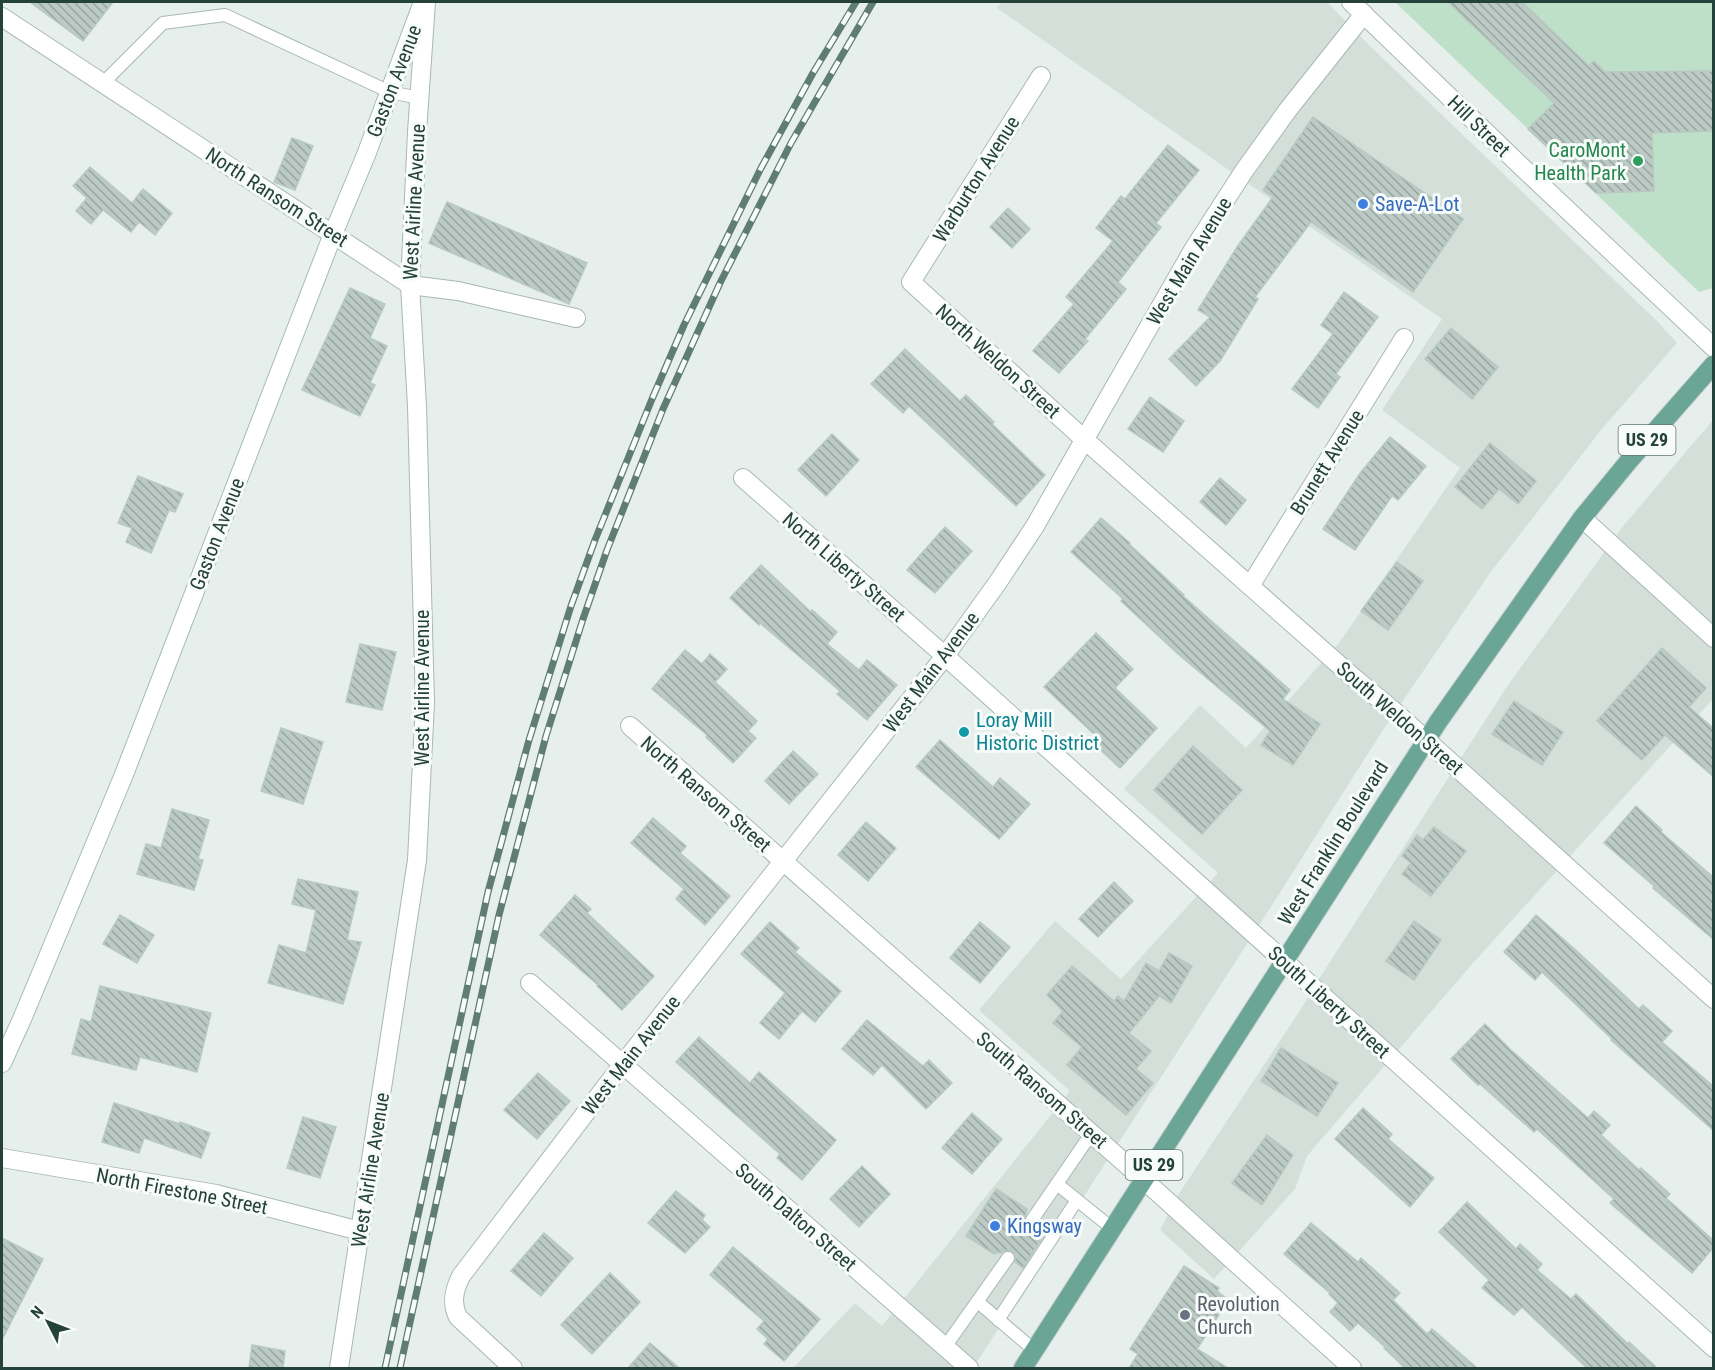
<svg xmlns="http://www.w3.org/2000/svg" width="1715" height="1370" font-family="'Roboto Condensed',sans-serif">
	<style>
		.built { fill: #d4dfda }
		.pitch { fill: #bfe0c8 }
		.building { fill: url(#building-back-hatch); stroke: #b8c9c2; stroke-width: 1.5 }
		.lines { fill: none; stroke-linecap: round; stroke-linejoin: round }
		.lane-casing { stroke: #a8b8b2; stroke-width: 14 }
		.street-casing { stroke: #a8b8b2; stroke-width: 20 }
		.secondary-casing { stroke: #a4bbb3; stroke-width: 20 }
		.primary-casing { stroke: #c2cac8; stroke-width: 20 }
		.lane { stroke: #fff; stroke-width: 12 }
		.street { stroke: #fff; stroke-width: 18 }
		.secondary { stroke: #fff; stroke-width: 18 }
		.primary { stroke: #6aa596; stroke-width: 18 }
		.rail-casing { stroke: #5f7d75; stroke-width: 7 }
		.rail { stroke: #f7fbf9; stroke-width: 4.5; stroke-dasharray: 14; stroke-linecap: butt }
		.leisure-dot { fill: #2e9e5b; stroke: #f7fbf9; stroke-width: 2 }
		.shop-dot { fill: #3f7fe0; stroke: #f7fbf9; stroke-width: 2 }
		.culture-dot { fill: #0f9aa8; stroke: #f7fbf9; stroke-width: 2 }
		.worship-dot { fill: #6b7280; stroke: #f7fbf9; stroke-width: 2 }
		.labels { text-anchor: middle; stroke-width: 6; stroke-linejoin: round; paint-order: stroke }
		.shield { fill: #f7fbf9; stroke: #637a73; stroke-width: 1.5 }
		.shield-label { font-size: 18px; font-weight: bold; fill: #24423a }
		.street-label { font-size: 20px; fill: #24423a; stroke: #f7fbf9 }
		.leisure-label { font-size: 20px; fill: #27864d; stroke: #f7fbf9; text-anchor: end }
		.shop-label { font-size: 20px; fill: #366cbe; stroke: #f7fbf9; text-anchor: start }
		.culture-label { font-size: 20px; fill: #0d838f; stroke: #f7fbf9; text-anchor: start }
		.worship-label { font-size: 20px; fill: #5b616d; stroke: #f7fbf9; text-anchor: start }
	</style>
	<defs>
		<pattern id="building-back-hatch" width="6" height="6" patternUnits="userSpaceOnUse" patternTransform="scale(1.5)"><rect width="6" height="6" fill="#bbcac4"/><path d="M-1 5l2 2M0 0l6 6M5-1l2 2" fill="none" stroke="#98a6a0"/></pattern>
	</defs>
	<rect width="100%" height="100%" fill="#e6efeb"/>
	<!-- built -->
	<g class="built">
		<path d="M 1002,2 L 1327,2 L 1369,45 L 1658,322 L 1677,343 L 1601,430 L 1490,573 L 1381,733 L 1267,913 L 973,1368 L 793,1368 L 855,1303 L 882,1326 L 1070,1091 L 979,1010 L 1055,921 L 1121,979 L 1218,873 L 1124,789 L 1200,705 L 1246,748 L 1339,643 L 1460,468 L 1382,410 L 1442,319 L 997,8 Z"/>
		<path d="M 1713,420 L 1713,699 L 1473,963 L 1307,1156 L 1295,1189 L 1214,1279 L 1160,1230 L 1180,1192 L 1299,1012 L 1326,968 L 1506,688 L 1624,525 Z"/>
	</g>
	<!-- pitch -->
	<path class="pitch" d="M 1395,2 L 1713,2 L 1713,288 L 1699,292 Z"/>
	<!-- building -->
	<g class="building">
		<path d="M 30,2 L 113,2 L 83,41 Z"/>
		<path d="M 1448,2 L 1522,2 L 1589,66 L 1594,61 L 1605,72 L 1713,71 L 1713,131 L 1652,133 L 1654,191 L 1596,193 L 1528,129 L 1554,103 Z"/>
		<path d="M 1313,117 L 1463,219 L 1413,292 L 1311,222 L 1255,297 L 1258,299 L 1220,361 L 1196,386 L 1169,359 L 1210,317 L 1198,310 L 1237,247 L 1273,197 L 1263,190 Z"/>
		<path d="M 292,138 L 313,146 L 295,190 L 274,182 Z"/>
		<path d="M 1168,145 L 1199,170 L 1156,223 L 1161,227 L 1118,282 L 1126,289 L 1085,339 L 1088,341 L 1059,373 L 1033,351 L 1074,304 L 1066,297 L 1113,241 L 1096,228 L 1121,196 L 1125,199 Z"/>
		<path d="M 90,167 L 132,203 L 143,189 L 172,213 L 155,235 L 139,222 L 131,232 L 103,210 L 91,224 L 76,211 L 87,198 L 73,186 Z"/>
		<path d="M 447,202 L 587,263 L 569,304 L 429,243 Z"/>
		<path d="M 1008,208 L 1030,229 L 1012,248 L 990,227 Z"/>
		<path d="M 350,288 L 385,304 L 370,338 L 387,346 L 370,383 L 375,385 L 360,416 L 302,390 Z"/>
		<path d="M 1344,292 L 1378,317 L 1336,374 L 1340,377 L 1318,408 L 1292,389 L 1333,334 L 1321,325 Z"/>
		<path d="M 1451,328 L 1498,367 L 1472,399 L 1425,359 Z"/>
		<path d="M 905,349 L 960,401 L 966,395 L 994,422 L 992,424 L 1045,475 L 1016,506 L 909,406 L 903,413 L 871,384 Z"/>
		<path d="M 1150,397 L 1184,421 L 1163,452 L 1128,429 Z"/>
		<path d="M 832,434 L 859,460 L 826,496 L 798,470 Z"/>
		<path d="M 1390,437 L 1426,466 L 1398,500 L 1392,496 L 1355,550 L 1323,529 L 1361,472 Z"/>
		<path d="M 1490,443 L 1536,481 L 1518,504 L 1499,489 L 1482,509 L 1455,487 Z"/>
		<path d="M 138,476 L 183,494 L 175,512 L 169,510 L 151,553 L 126,542 L 132,528 L 118,523 Z"/>
		<path d="M 1220,478 L 1246,500 L 1226,525 L 1200,502 Z"/>
		<path d="M 1101,518 L 1130,543 L 1129,544 L 1184,595 L 1183,596 L 1290,690 L 1283,699 L 1320,724 L 1293,765 L 1261,745 L 1270,731 L 1178,654 L 1121,601 L 1123,599 L 1071,552 Z"/>
		<path d="M 945,527 L 972,551 L 935,593 L 907,570 Z"/>
		<path d="M 1397,562 L 1423,581 L 1388,630 L 1361,611 Z"/>
		<path d="M 761,565 L 811,612 L 812,610 L 837,632 L 827,644 L 859,670 L 867,660 L 897,685 L 867,720 L 837,694 L 840,691 L 760,623 L 759,625 L 730,598 Z"/>
		<path d="M 1096,633 L 1133,669 L 1115,688 L 1157,728 L 1120,768 L 1092,742 L 1097,737 L 1044,687 Z"/>
		<path d="M 360,644 L 396,652 L 382,710 L 346,702 Z"/>
		<path d="M 1662,648 L 1706,688 L 1689,707 L 1713,728 L 1713,776 L 1665,735 L 1642,760 L 1597,721 Z"/>
		<path d="M 685,650 L 702,664 L 710,654 L 727,669 L 715,682 L 757,721 L 748,731 L 756,738 L 733,763 L 706,737 L 707,735 L 652,689 Z"/>
		<path d="M 1514,701 L 1563,732 L 1542,765 L 1492,734 Z"/>
		<path d="M 281,728 L 323,742 L 303,804 L 261,791 Z"/>
		<path d="M 940,740 L 993,787 L 1000,778 L 1030,804 L 999,839 L 916,767 Z"/>
		<path d="M 1193,746 L 1242,790 L 1202,834 L 1154,790 Z"/>
		<path d="M 793,751 L 818,774 L 789,804 L 765,781 Z"/>
		<path d="M 1636,806 L 1662,830 L 1661,832 L 1713,877 L 1713,939 L 1653,888 L 1654,886 L 1604,843 Z"/>
		<path d="M 172,809 L 209,820 L 198,859 L 203,860 L 194,890 L 137,874 L 146,844 L 161,848 Z"/>
		<path d="M 653,818 L 686,846 L 680,853 L 730,896 L 705,925 L 676,899 L 684,889 L 631,843 Z"/>
		<path d="M 866,822 L 896,848 L 868,881 L 838,855 Z"/>
		<path d="M 1434,827 L 1466,851 L 1431,896 L 1402,874 L 1411,863 L 1402,856 L 1417,835 L 1423,840 Z"/>
		<path d="M 298,879 L 358,892 L 347,940 L 361,942 L 343,1004 L 268,983 L 279,945 L 306,953 L 316,910 L 292,904 Z"/>
		<path d="M 1114,882 L 1133,901 L 1098,937 L 1079,919 Z"/>
		<path d="M 575,895 L 591,909 L 587,913 L 654,976 L 622,1010 L 597,986 L 598,985 L 540,935 Z"/>
		<path d="M 120,915 L 154,935 L 137,963 L 103,944 Z"/>
		<path d="M 1536,915 L 1579,953 L 1639,1009 L 1643,1005 L 1672,1031 L 1662,1042 L 1713,1086 L 1713,1130 L 1611,1040 L 1612,1039 L 1542,972 L 1535,980 L 1504,952 Z"/>
		<path d="M 1414,921 L 1441,940 L 1414,980 L 1386,961 Z"/>
		<path d="M 770,922 L 799,948 L 795,952 L 841,991 L 815,1022 L 802,1011 L 779,1039 L 760,1023 L 785,993 L 741,954 Z"/>
		<path d="M 980,922 L 1010,947 L 980,983 L 950,958 Z"/>
		<path d="M 1169,953 L 1192,966 L 1171,1003 L 1159,996 L 1129,1033 L 1151,1051 L 1136,1069 L 1153,1083 L 1126,1115 L 1067,1065 L 1082,1047 L 1053,1023 L 1063,1011 L 1047,995 L 1072,966 L 1114,1001 L 1118,996 L 1124,1001 L 1146,963 L 1159,971 Z"/>
		<path d="M 100,986 L 211,1013 L 197,1072 L 140,1057 L 136,1070 L 72,1054 L 81,1019 L 91,1022 Z"/>
		<path d="M 867,1020 L 923,1066 L 929,1060 L 952,1083 L 926,1109 L 882,1065 L 873,1075 L 842,1049 Z"/>
		<path d="M 1485,1024 L 1511,1050 L 1588,1118 L 1594,1111 L 1610,1125 L 1601,1135 L 1639,1170 L 1641,1168 L 1670,1194 L 1666,1198 L 1713,1240 L 1713,1248 L 1692,1273 L 1610,1203 L 1614,1199 L 1537,1129 L 1534,1132 L 1480,1084 L 1478,1085 L 1451,1059 Z"/>
		<path d="M 699,1037 L 750,1083 L 759,1072 L 836,1140 L 802,1180 L 777,1158 L 780,1154 L 676,1062 Z"/>
		<path d="M 1281,1048 L 1338,1083 L 1317,1116 L 1261,1081 Z"/>
		<path d="M 538,1073 L 570,1101 L 537,1139 L 504,1110 Z"/>
		<path d="M 114,1103 L 180,1124 L 180,1122 L 210,1133 L 201,1158 L 144,1138 L 139,1153 L 102,1142 Z"/>
		<path d="M 1363,1108 L 1392,1134 L 1388,1139 L 1434,1178 L 1410,1207 L 1335,1139 Z"/>
		<path d="M 972,1113 L 1002,1139 L 972,1174 L 942,1148 Z"/>
		<path d="M 303,1117 L 336,1127 L 320,1178 L 287,1168 Z"/>
		<path d="M 1267,1135 L 1293,1155 L 1262,1205 L 1232,1183 Z"/>
		<path d="M 862,1166 L 890,1194 L 859,1227 L 830,1199 Z"/>
		<path d="M 996,1189 L 1027,1209 L 1024,1220 L 1027,1226 L 1032,1228 L 1039,1225 L 1047,1230 L 1023,1268 L 1015,1262 L 1016,1255 L 1012,1251 L 1005,1250 L 1001,1253 L 999,1252 L 994,1254 L 966,1236 Z"/>
		<path d="M 676,1191 L 705,1215 L 702,1220 L 710,1227 L 685,1253 L 648,1223 Z"/>
		<path d="M 1467,1202 L 1516,1249 L 1520,1244 L 1542,1264 L 1537,1270 L 1571,1299 L 1576,1294 L 1628,1344 L 1629,1342 L 1657,1368 L 1587,1368 L 1522,1307 L 1514,1315 L 1482,1288 L 1489,1280 L 1439,1232 Z"/>
		<path d="M 1311,1223 L 1358,1262 L 1361,1258 L 1400,1293 L 1393,1300 L 1427,1334 L 1432,1329 L 1477,1368 L 1405,1368 L 1384,1348 L 1385,1347 L 1358,1323 L 1350,1331 L 1330,1312 L 1338,1303 L 1329,1294 L 1330,1293 L 1284,1254 Z"/>
		<path d="M 544,1233 L 573,1258 L 541,1296 L 511,1271 Z"/>
		<path d="M 2,1238 L 43,1259 L 2,1340 Z"/>
		<path d="M 733,1247 L 820,1319 L 784,1361 L 764,1344 L 768,1339 L 757,1329 L 764,1321 L 710,1275 Z"/>
		<path d="M 1184,1266 L 1219,1288 L 1217,1291 L 1226,1298 L 1221,1306 L 1224,1307 L 1197,1349 L 1228,1368 L 1129,1368 L 1138,1354 L 1130,1349 Z"/>
		<path d="M 610,1273 L 640,1302 L 592,1354 L 561,1325 Z"/>
		<path d="M 650,1343 L 679,1368 L 628,1368 Z"/>
		<path d="M 252,1345 L 285,1351 L 283,1368 L 249,1368 Z"/>
	</g>
	<g class="lines">
		<!-- lane casing -->
		<g class="lane-casing">
			<g id="lane">
				<path d="M 103,83 L 163,23 L 225,15 L 390,92 L 419,98"/>
				<path d="M 1057,1184 L 1113,1229"/>
				<path d="M 1032,1220 L 1091,1134"/>
				<path d="M 978,1302 L 1034,1350"/>
				<path d="M 998,1320 L 1077,1200"/>
				<path d="M 945,1347 L 1008,1258"/>
			</g>
		</g>
		<!-- street casing -->
		<g class="street-casing">
			<g id="street">
				<path d="M 1351,2 L 1524,169 L 1714,348"/>
				<path d="M 2,17 L 410,285 L 458,291 L 576,318"/>
				<path d="M 1041,76 L 911,282 L 1085,440 L 1354,678 L 1395,712 L 1714,999"/>
				<path d="M 743,478 L 945,656 L 1714,1348"/>
				<path d="M 1582,518 L 1714,638"/>
				<path d="M 1250,586 L 1404,338"/>
				<path d="M 630,726 L 1144,1180 L 1352,1368"/>
				<path d="M 530,983 L 969,1368"/>
				<path d="M 2,1158 L 216,1194 L 360,1231"/>
				<path d="M 339,1368 L 417,860 L 425,703 L 417,406 L 410,285 L 417,132 L 426,2"/>
				<path d="M 513,1368 L 458,1317 C 451,1303 454,1290 461,1276 L 623,1064 L 945,656 L 998,582 L 1035,526 L 1193,250 L 1244,171 L 1287,111 L 1364,14"/>
			</g>
		</g>
		<!-- secondary casing -->
		<g class="secondary-casing">
			<path id="secondary" d="M 2,1063 L 22,1019 L 123,777 L 333,234 L 366,155 L 423,2"/>
		</g>
		<!-- primary casing -->
		<g class="primary-casing">
			<path id="primary" d="M 1023,1368 L 1438,722 L 1582,518 L 1628,462 L 1714,364"/>
		</g>
		<!-- lane -->
		<use href="#lane" class="lane"/>
		<!-- street -->
		<use href="#street" class="street"/>
		<!-- secondary -->
		<use href="#secondary" class="secondary"/>
		<!-- primary -->
		<use href="#primary" class="primary"/>
		<!-- rail casing -->
		<g class="rail-casing">
			<g id="rail">
				<path d="M 385,1368 L 488,892 L 529,740 L 571,606 L 595,540 L 652,399 L 684,325 L 761,168 L 813,73 L 856,2"/>
				<path d="M 400,1368 L 499,915 L 546,736 L 583,619 L 607,550 L 663,409 L 720,283 L 791,143 L 873,2"/>
			</g>
		</g>
		<!-- rail -->
		<use href="#rail" class="rail"/>
	</g>
	<!-- markers -->
	<circle class="leisure-dot" cx="1638" cy="161" r="6"/>
	<g class="shop-dot">
		<circle cx="1363" cy="204" r="6"/>
		<circle cx="995" cy="1226" r="6"/>
	</g>
	<circle class="culture-dot" cx="964" cy="732" r="6"/>
	<circle class="worship-dot" cx="1185" cy="1315" r="6"/>
	<g class="labels">
		<!-- shield labels -->
		<g class="shield">
			<rect x="1618.5" y="425" width="57" height="30" rx="4.5"/>
			<rect x="1125.5" y="1150" width="57" height="30" rx="4.5"/>
		</g>
		<g class="shield-label">
			<text x="1647" y="446">US 29</text>
			<text x="1154" y="1171">US 29</text>
		</g>
		<!-- street labels -->
		<g class="street-label">
			<text transform="translate(394 81) rotate(-69)" y="7">Gaston Avenue</text>
			<text transform="translate(1479 126) rotate(44)" y="7">Hill Street</text>
			<text transform="translate(976 179) rotate(-58)" y="7">Warburton Avenue</text>
			<text transform="translate(277 197) rotate(33)" y="7">North Ransom Street</text>
			<text transform="translate(414 202) rotate(-87)" y="7">West Airline Avenue</text>
			<text transform="translate(1189 261) rotate(-59)" y="7">West Main Avenue</text>
			<text transform="translate(998 361) rotate(42)" y="7">North Weldon Street</text>
			<text transform="translate(1327 462) rotate(-58)" y="7">Brunett Avenue</text>
			<text transform="translate(217 534) rotate(-69)" y="7">Gaston Avenue</text>
			<text transform="translate(844 567) rotate(41)" y="7">North Liberty Street</text>
			<text transform="translate(931 672) rotate(-53)" y="7">West Main Avenue</text>
			<text transform="translate(422 688) rotate(-90)" y="7">West Airline Avenue</text>
			<text transform="translate(1400 718) rotate(41)" y="7">South Weldon Street</text>
			<text transform="translate(706 794) rotate(41)" y="7">North Ransom Street</text>
			<text transform="translate(1333 843) rotate(-58)" y="7">West Franklin Boulevard</text>
			<text transform="translate(1329 1002) rotate(42)" y="7">South Liberty Street</text>
			<text transform="translate(631 1055) rotate(-52)" y="7">West Main Avenue</text>
			<text transform="translate(1042 1090) rotate(41)" y="7">South Ransom Street</text>
			<text transform="translate(370 1170) rotate(-81)" y="7">West Airline Avenue</text>
			<text transform="translate(182 1191) rotate(11)" y="7">North Firestone Street</text>
			<text transform="translate(796 1217) rotate(41)" y="7">South Dalton Street</text>
		</g>
		<!-- leisure labels -->
		<g class="leisure-label">
			<text x="1626" y="157">CaroMont<tspan x="1626" dy="23">Health Park</tspan></text>
		</g>
		<!-- shop labels -->
		<g class="shop-label">
			<text x="1375" y="211">Save-A-Lot</text>
			<text x="1007" y="1233">Kingsway</text>
		</g>
		<!-- culture labels -->
		<g class="culture-label">
			<text x="976" y="727">Loray Mill<tspan x="976" dy="23">Historic District</tspan></text>
		</g>
		<!-- worship labels -->
		<g class="worship-label">
			<text x="1197" y="1311">Revolution<tspan x="1197" dy="23">Church</tspan></text>
		</g>
	</g>
	<!-- border -->
	<rect width="1715" height="1370" fill="none" stroke="#24423a" stroke-width="6"/>
	<!-- north arrow -->
	<g transform="translate(48 1322) rotate(312)" stroke="#f7fbf9" stroke-width="4.5" paint-order="stroke">
	<path d="M0-4.5L10 22L0 15L-10 22Z" fill="#24423a"/>
	<text y="-9" font-size="16" font-weight="bold" text-anchor="middle" fill="#24423a">N</text>
	</g>
</svg>
